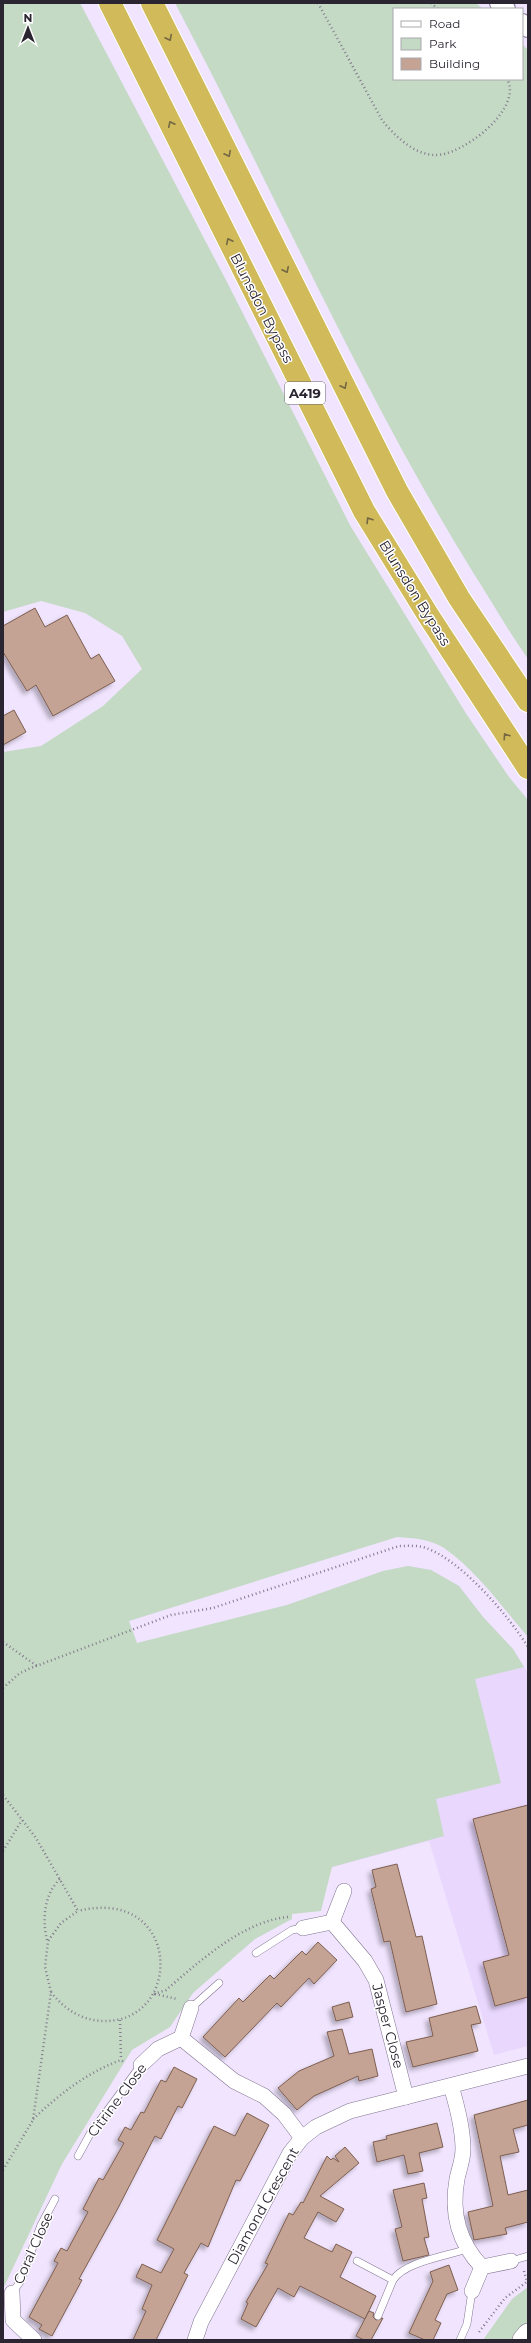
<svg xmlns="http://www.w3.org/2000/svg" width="531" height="2343" font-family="Montserrat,sans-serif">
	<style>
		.built { fill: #e9d7fe }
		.green { fill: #c4dac5 }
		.building { fill: #c4a294; stroke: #7d5e50; filter: url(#shadow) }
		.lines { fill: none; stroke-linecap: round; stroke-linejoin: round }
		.service-casing { stroke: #827592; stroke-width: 8 }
		.minor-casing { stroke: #827592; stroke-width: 16 }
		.tertiary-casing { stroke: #827592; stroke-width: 20 }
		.secondary-casing { stroke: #827592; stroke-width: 22 }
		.trunk-casing { stroke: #fff; stroke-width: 24 }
		.path { stroke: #847b8e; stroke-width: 2.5; stroke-dasharray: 1 3; stroke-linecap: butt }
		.service { stroke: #fff; stroke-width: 7 }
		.minor { stroke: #fff; stroke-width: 15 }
		.tertiary { stroke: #fff; stroke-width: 18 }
		.secondary { stroke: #fff; stroke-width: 21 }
		.trunk { stroke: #d0ba5a; stroke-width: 22 }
		.oneway { stroke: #756843 }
		.labels { text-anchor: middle; stroke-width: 3; stroke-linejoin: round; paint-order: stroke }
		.shield { fill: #fff; stroke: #6b666f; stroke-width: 1 }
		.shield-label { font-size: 13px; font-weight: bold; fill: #2b2531 }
		.street-label { font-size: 14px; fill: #2b2531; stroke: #fff }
	</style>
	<defs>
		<filter id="shadow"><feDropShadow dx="-3.5" dy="3.5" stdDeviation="2" flood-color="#0004"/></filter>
	</defs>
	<rect width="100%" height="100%" fill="#f0e4fe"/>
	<!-- built -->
	<path class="built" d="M 408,1566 L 431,1570 L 459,1586 L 483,1617 L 513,1649 L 528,1673 L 528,2046 L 494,2055 L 429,1841 L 322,1870 L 235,1619 L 287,1605 L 383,1571 Z"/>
	<!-- green -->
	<g class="green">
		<path d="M 3,3 L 80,3 L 227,282 L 351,527 L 467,715 L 509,777 L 528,800 L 528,1637 C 502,1607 477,1571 444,1548 C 430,1539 413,1538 397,1537 L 129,1621 L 137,1643 L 287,1605 L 383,1571 L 408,1566 L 431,1570 L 459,1586 L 483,1617 L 513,1649 L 524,1667 L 475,1679 L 501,1783 L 436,1799 L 444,1836 L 332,1867 L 321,1911 L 292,1914 L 292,1919 L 255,1939 L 193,1993 L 170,2027 L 132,2050 L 62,2164 L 3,2289 L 3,752 L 41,746 L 103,706 L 142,669 L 122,636 L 85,613 L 41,601 L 3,612 Z"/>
		<path d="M 175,3 L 476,3 L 483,9 L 394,9 L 394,79 L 522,79 L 522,44 L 528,50 L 528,659 C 509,632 492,602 474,574 C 361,391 275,193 175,3 Z"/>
		<path d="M 528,2287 L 528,2327 L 516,2340 L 483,2340 L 512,2299 Z"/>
	</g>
	<!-- building -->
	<g class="building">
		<path d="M 35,608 L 45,627 L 67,615 L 91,659 L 99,654 L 115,681 L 53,716 L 36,685 L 27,691 L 3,652 L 3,626 Z"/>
		<path d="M 14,710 L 26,732 L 3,745 L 3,716 Z"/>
		<path d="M 528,1805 L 528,1997 L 495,2006 L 483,1962 L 509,1955 L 473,1819 Z"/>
		<path d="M 397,1864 L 416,1937 L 422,1936 L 437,2004 L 406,2012 L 390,1941 L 384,1942 L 371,1889 L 376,1887 L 372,1870 Z"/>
		<path d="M 318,1942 L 337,1960 L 314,1984 L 309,1978 L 281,2007 L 277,2003 L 225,2057 L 203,2037 L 239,1998 L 243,2002 L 270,1975 L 274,1979 L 302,1951 L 306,1955 Z"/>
		<path d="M 349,2002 L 353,2017 L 336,2021 L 332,2007 Z"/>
		<path d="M 476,2006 L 481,2023 L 471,2025 L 478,2051 L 413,2067 L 406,2042 L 433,2036 L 429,2018 Z"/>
		<path d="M 342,2029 L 349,2054 L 372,2049 L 378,2076 L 359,2081 L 358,2076 L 314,2096 L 297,2110 L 278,2088 L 299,2071 L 334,2056 L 327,2032 Z"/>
		<path d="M 174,2067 L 197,2079 L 182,2108 L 178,2106 L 161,2139 L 155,2136 L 117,2210 L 79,2279 L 82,2280 L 52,2336 L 39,2329 L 42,2325 L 29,2317 L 58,2263 L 54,2261 L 61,2248 L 67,2251 L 88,2212 L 83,2209 L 99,2178 L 103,2180 L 124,2143 L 118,2140 L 125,2127 L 131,2130 L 141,2112 L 144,2113 L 161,2080 L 166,2082 Z"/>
		<path d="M 528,2100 L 528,2125 L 513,2129 L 519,2152 L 500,2156 L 508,2195 L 528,2190 L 528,2222 L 505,2228 L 507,2234 L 474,2240 L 468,2212 L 493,2206 L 474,2115 Z"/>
		<path d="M 247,2113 L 269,2125 L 240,2181 L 236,2180 L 208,2247 L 201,2243 L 184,2273 L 188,2275 L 156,2340 L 133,2340 L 146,2311 L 142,2309 L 152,2285 L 136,2277 L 142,2264 L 161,2273 L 174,2249 L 157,2240 L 214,2126 L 235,2136 Z"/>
		<path d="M 437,2123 L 443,2147 L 419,2153 L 423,2171 L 408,2174 L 404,2155 L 377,2162 L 373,2142 L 387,2139 L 386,2136 Z"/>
		<path d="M 345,2147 L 359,2163 L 320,2196 L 344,2209 L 336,2222 L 318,2212 L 304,2238 L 332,2252 L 336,2244 L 352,2252 L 340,2277 L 376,2296 L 365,2319 L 300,2286 L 294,2297 L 278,2288 L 256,2327 L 241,2319 L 248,2303 L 246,2302 L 268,2264 L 265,2263 L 289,2213 L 293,2215 L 301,2202 L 303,2203 L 327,2156 L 331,2160 L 333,2158 L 339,2162 L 335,2156 Z"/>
		<path d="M 424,2183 L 427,2198 L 422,2199 L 429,2237 L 424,2238 L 429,2255 L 403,2261 L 395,2229 L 402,2227 L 393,2190 Z"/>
		<path d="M 449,2265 L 458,2290 L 447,2294 L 435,2320 L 441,2323 L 433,2340 L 425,2340 L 409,2333 L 433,2281 L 430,2272 Z"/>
		<path d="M 369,2311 L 374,2313 L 373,2317 L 376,2320 L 383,2318 L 371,2340 L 364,2340 L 356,2336 Z"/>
	</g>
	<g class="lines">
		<!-- service casing -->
		<g class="service-casing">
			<g id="service">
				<path d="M 256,1953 L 292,1930 L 303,1928"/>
				<path d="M 191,2008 L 219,1983"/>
				<path d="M 78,2156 L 90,2134 L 141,2065"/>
				<path d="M 357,2261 L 393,2280 L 378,2316"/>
				<path d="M 511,2261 L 528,2256"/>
				<path d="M 393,2280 C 404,2262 447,2256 467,2249"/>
				<path d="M 12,2293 L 20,2282 L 41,2225 L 55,2199"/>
				<path d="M 460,2340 L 467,2324 L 472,2291"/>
			</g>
		</g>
		<!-- minor casing -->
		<g class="minor-casing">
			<g id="minor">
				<path d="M 332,1922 L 365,1961 L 376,1980 L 406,2097"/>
				<path d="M 303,1928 L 332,1922 L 344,1891"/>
				<path d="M 181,2038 L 234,2081 L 264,2096 L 284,2114 L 302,2138"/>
				<path d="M 141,2065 L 158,2049 L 181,2038 L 191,2008"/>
				<path d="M 451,2086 C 457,2106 463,2128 463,2149 C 463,2160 459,2169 457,2179 C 451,2212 458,2242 482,2267"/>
				<path d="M 472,2291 L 482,2267 L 511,2261"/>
				<path d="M 12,2293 L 13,2320 L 34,2340"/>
				<path d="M 195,2340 L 201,2322 L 290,2153 L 302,2138 L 316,2127 L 350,2111 L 528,2066"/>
			</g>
		</g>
		<!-- tertiary casing -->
		<g class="tertiary-casing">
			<g id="tertiary">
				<path d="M 499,3 L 506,9"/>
				<path d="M 522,23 L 528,28"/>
			</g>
		</g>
		<!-- secondary casing -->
		<g class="secondary-casing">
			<path id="secondary" d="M 523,2340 L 528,2334"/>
		</g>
		<!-- trunk casing -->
		<g class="trunk-casing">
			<g id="trunk">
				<path d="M 110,3 L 364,511 L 428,615 L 528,768"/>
				<path d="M 152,3 L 397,491 L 459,598 L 528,701"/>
			</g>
		</g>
		<!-- path -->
		<g class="path">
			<path d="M 318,3 L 382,120 C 394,135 413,154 434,155 C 461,157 524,109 507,79"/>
			<path d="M 431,3 L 438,9"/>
			<path d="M 3,1642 L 37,1666"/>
			<path d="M 3,1688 L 20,1673 L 31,1668 L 171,1615 L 213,1608 L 399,1546 C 408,1546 418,1545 426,1548 C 462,1561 508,1615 528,1647"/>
			<path d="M 3,1795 L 36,1838 L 78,1911 L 61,1923 L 48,1941 L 45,1967 L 51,1992 L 33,2120 L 3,2170"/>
			<path d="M 3,1851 L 22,1820"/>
			<path d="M 47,1940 C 42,1920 44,1894 60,1879"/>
			<path d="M 51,1992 C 64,2009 81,2020 102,2021 C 185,2024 182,1885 78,1911"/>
			<path d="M 154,1994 L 166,1990 C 199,1962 243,1921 288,1917"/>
			<path d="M 155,1994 L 177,1999"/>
			<path d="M 120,2020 L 121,2060"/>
			<path d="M 33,2119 C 60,2094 86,2073 121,2060 L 125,2063"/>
			<path d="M 524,2271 L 527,2282"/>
			<path d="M 479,2332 L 505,2298 L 528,2281"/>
		</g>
		<!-- service -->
		<use href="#service" class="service"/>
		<!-- minor -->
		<use href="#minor" class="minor"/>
		<!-- tertiary -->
		<use href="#tertiary" class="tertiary"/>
		<!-- secondary -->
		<use href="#secondary" class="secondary"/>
		<!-- trunk -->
		<use href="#trunk" class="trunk"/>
	</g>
	<!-- one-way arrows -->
	<defs><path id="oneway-chevron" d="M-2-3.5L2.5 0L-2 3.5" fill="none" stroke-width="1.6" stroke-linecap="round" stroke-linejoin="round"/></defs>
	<g class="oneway">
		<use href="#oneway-chevron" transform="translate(169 38) rotate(63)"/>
		<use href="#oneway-chevron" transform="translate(171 124) rotate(-116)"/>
		<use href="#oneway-chevron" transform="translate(228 154) rotate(64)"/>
		<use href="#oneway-chevron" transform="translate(229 241) rotate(-116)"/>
		<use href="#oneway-chevron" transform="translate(286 270) rotate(64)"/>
		<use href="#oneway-chevron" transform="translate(344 386) rotate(63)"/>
		<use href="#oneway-chevron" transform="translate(369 520) rotate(-122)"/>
		<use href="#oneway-chevron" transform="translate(506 736) rotate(-123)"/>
	</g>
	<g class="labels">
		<!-- shield labels -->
		<rect class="shield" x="285" y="382" width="40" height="22" rx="3"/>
		<g class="shield-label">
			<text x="305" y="398">A419</text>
		</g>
		<!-- street labels -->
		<g class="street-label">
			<text transform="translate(262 308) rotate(63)" y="5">Blunsdon Bypass</text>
			<text transform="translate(415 593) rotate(58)" y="5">Blunsdon Bypass</text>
			<text transform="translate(388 2026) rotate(75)" y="5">Jasper Close</text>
			<text transform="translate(117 2100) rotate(-53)" y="5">Citrine Close</text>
			<text transform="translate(263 2206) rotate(-61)" y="5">Diamond Crescent</text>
			<text transform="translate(33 2248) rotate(-66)" y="5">Coral Close</text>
		</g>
	</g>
	<!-- border -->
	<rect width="531" height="2343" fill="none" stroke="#2b2531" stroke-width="8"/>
	<!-- legend -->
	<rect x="393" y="8" width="130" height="72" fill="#ffffff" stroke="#aaa8ad"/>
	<rect x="401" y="21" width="20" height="6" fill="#ffffff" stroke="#aaa8ad"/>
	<text x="429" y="28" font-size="12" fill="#2b2531">Road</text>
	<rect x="401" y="38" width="20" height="12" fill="#c4dac5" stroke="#aaa8ad"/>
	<text x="429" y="48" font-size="12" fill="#2b2531">Park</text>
	<rect x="401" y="58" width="20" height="12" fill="#c4a294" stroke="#aaa8ad"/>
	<text x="429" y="68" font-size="12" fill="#2b2531">Building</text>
	<!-- north arrow -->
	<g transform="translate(28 28)" stroke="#ffffff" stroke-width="3" paint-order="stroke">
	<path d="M0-3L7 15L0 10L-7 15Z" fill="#2b2531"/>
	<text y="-6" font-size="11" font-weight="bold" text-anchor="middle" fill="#2b2531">N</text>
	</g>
</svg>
